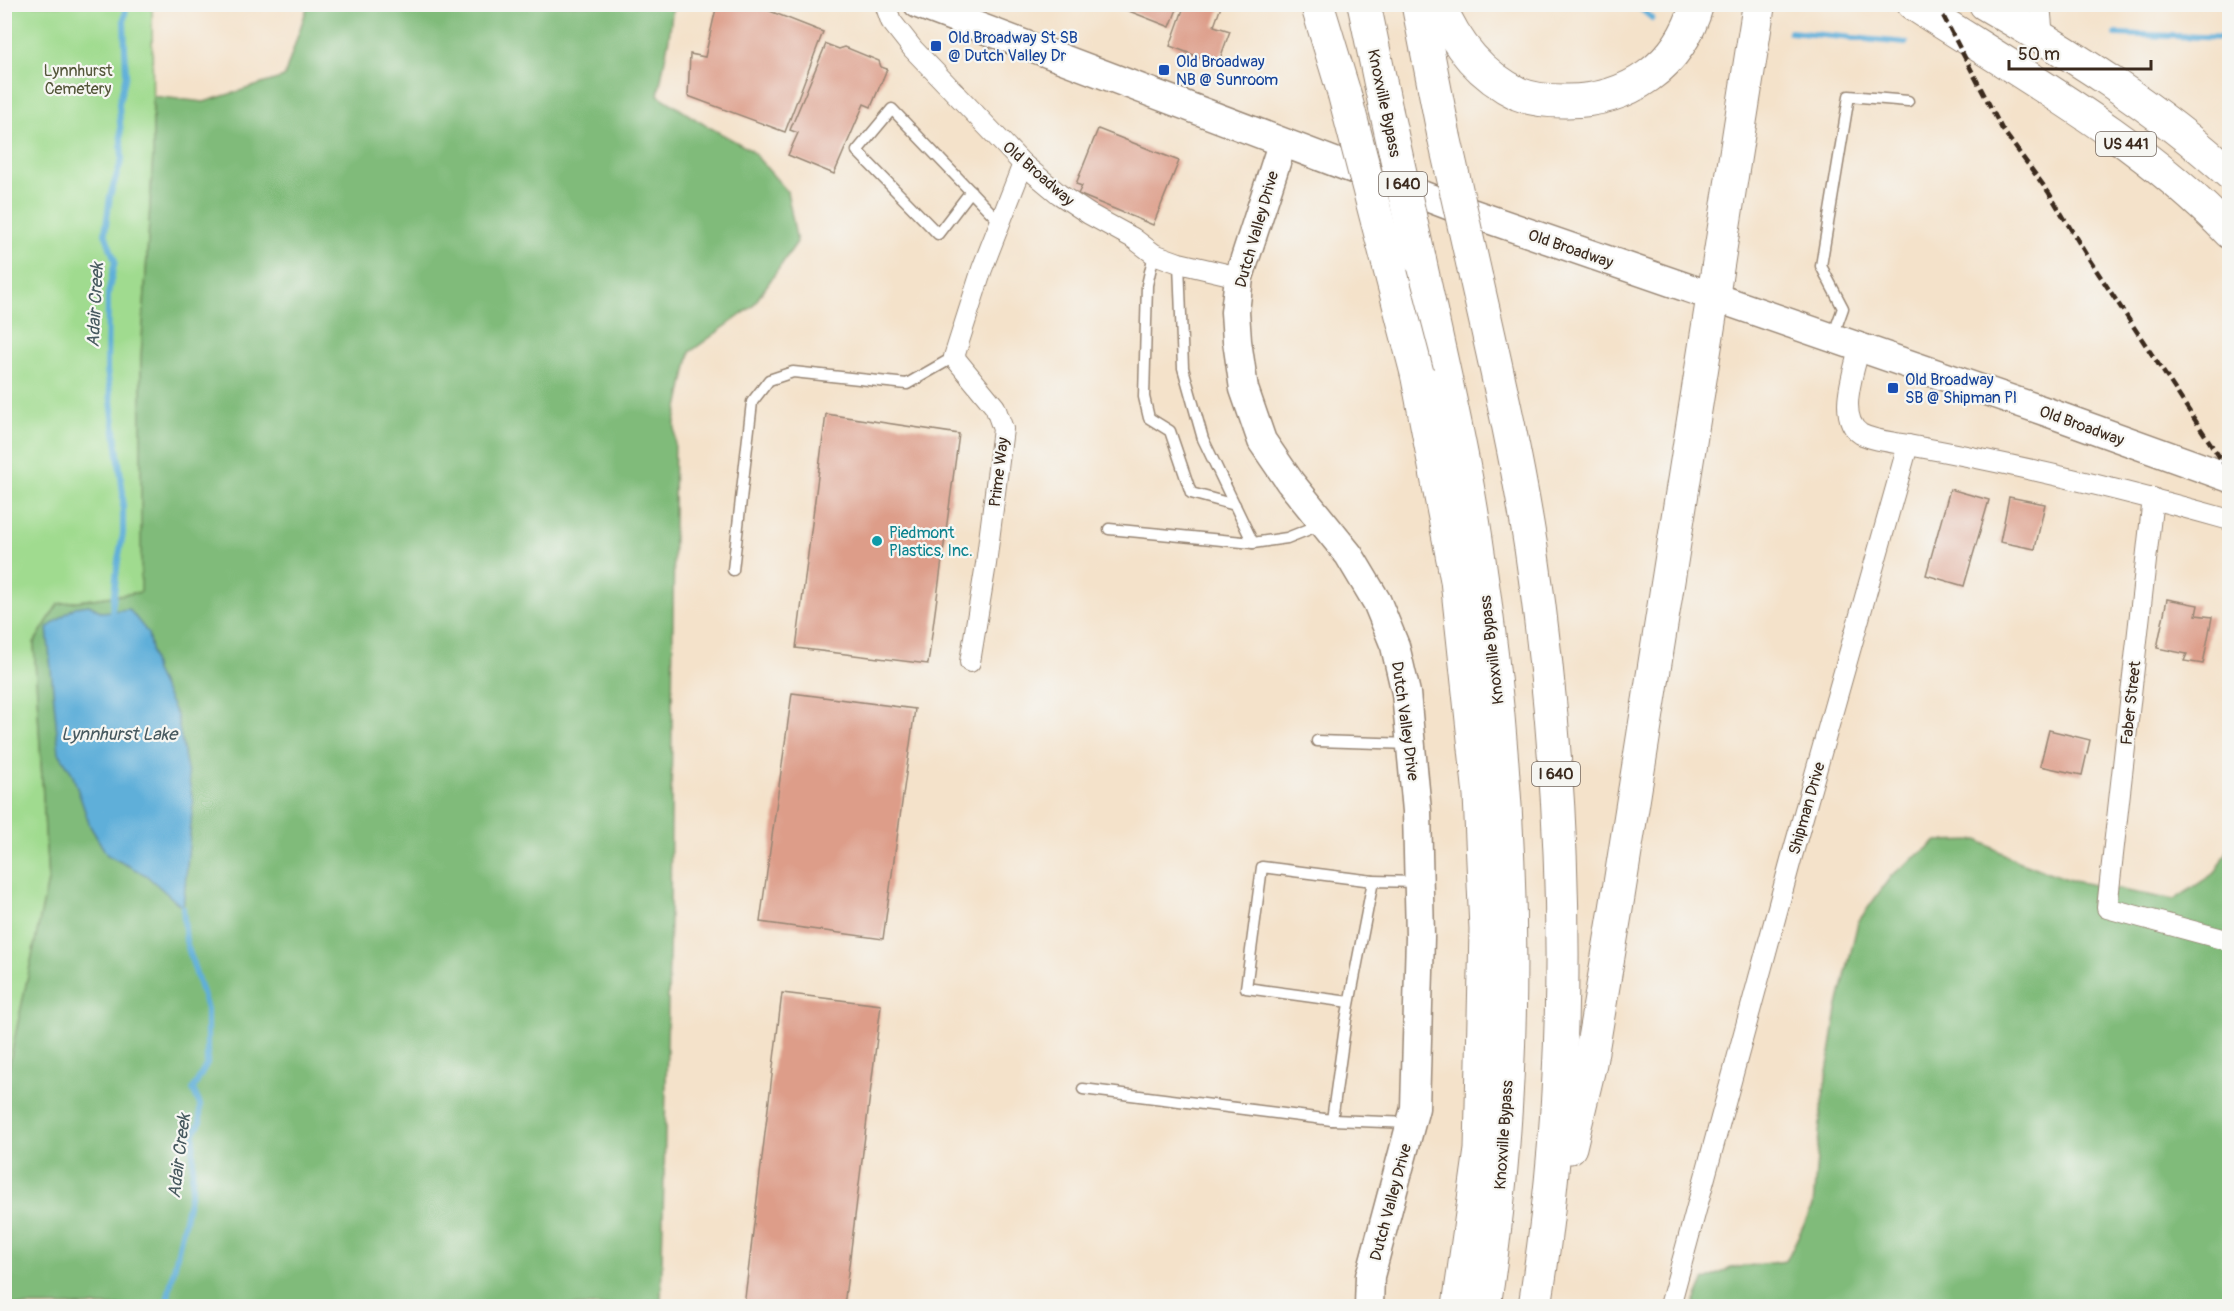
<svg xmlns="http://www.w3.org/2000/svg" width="2234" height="1311" font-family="Pangolin,sans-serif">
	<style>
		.green { fill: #a0db8f; stroke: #6e8256; stroke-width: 1.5 }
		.forest { fill: #80bb7a; stroke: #5e724c; stroke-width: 1.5 }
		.water { fill: #5eafd9; stroke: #4c6c7c; stroke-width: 1.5 }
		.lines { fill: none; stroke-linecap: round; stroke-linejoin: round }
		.stream { stroke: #5eafd9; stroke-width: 6 }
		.building { fill: #dd9d89 }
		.lane-casing { stroke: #988674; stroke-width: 13 }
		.street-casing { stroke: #988674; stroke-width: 22 }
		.secondary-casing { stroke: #988674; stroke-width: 31 }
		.primary-casing { stroke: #988674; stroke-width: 34 }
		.highway-casing { stroke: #988674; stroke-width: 35 }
		.lane { stroke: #fff; stroke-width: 10 }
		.street { stroke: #fff; stroke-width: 20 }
		.secondary { stroke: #fff; stroke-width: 28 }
		.primary { stroke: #fff; stroke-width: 32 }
		.highway { stroke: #fff; stroke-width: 33 }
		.rail { stroke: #3b2a1e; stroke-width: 4.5; stroke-dasharray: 9 4.5; stroke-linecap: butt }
		.highway-bridge-casing { stroke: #988674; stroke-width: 35; stroke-linecap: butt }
		.highway-bridge { stroke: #fff; stroke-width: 33 }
		.transit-dot { fill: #1a4fb4; stroke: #f6f6f2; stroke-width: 2 }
		.culture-dot { fill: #0f9aa8; stroke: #f6f6f2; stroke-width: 2 }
		.labels { text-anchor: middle; stroke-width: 4.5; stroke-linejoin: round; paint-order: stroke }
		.shield { fill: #f6f6f2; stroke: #73675e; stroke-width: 1.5 }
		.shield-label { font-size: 15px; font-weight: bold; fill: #3b2a1e }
		.transit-label { font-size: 16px; fill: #164399; stroke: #f6f6f2; text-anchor: start }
		.park-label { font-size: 16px; fill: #54563a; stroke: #f6f6f2 }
		.street-label { font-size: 16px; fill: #3b2a1e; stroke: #f6f6f2 }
		.culture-label { font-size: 16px; fill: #0d838f; stroke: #f6f6f2; text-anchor: start }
		.water-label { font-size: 18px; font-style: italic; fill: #47595f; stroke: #f6f6f2 }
	</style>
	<rect width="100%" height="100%" fill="#f6f6f2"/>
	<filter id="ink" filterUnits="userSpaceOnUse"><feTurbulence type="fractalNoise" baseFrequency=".0167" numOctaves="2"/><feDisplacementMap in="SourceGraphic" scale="12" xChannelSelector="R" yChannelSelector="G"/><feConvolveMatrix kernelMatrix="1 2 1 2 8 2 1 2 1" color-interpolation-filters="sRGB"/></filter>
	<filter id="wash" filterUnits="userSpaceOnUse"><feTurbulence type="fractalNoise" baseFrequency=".008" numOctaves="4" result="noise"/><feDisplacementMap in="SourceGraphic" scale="24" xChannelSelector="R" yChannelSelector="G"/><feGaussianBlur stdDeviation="1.35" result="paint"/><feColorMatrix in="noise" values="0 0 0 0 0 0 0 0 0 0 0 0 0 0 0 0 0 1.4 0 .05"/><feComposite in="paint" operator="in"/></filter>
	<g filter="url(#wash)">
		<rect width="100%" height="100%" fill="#f4e2ca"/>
		<!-- green -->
		<path class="green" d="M 5,5 L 152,5 L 153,155 L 141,358 L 142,592 L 58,604 L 34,643 L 48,881 L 5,1084 Z"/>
		<!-- forest -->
		<g class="forest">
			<path d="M 308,5 L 673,5 L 669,38 L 658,95 L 700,122 L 751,150 L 787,191 L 797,242 L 752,307 L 690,352 L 675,422 L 670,914 L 661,1306 L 5,1306 L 5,1084 L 48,881 L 34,643 L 58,604 L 141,592 L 141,358 L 153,155 L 153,96 L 204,102 L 284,77 Z"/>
			<path d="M 1978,840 L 2017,861 L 2073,881 L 2174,900 L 2216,872 L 2229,848 L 2229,1306 L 1693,1306 L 1704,1281 L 1731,1268 L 1786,1261 L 1813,1206 L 1821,1110 L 1837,1010 L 1858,922 L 1891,876 L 1937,841 Z"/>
		</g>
		<!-- water -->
		<path class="water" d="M 89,605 L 102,612 L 129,609 L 148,633 L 155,671 L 177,716 L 193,802 L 183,908 L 146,875 L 107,855 L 90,826 L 72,773 L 59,753 L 47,628 L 75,607 Z"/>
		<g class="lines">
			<!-- stream -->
			<g class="stream">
				<path d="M 1635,4 L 1652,18"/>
				<path d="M 1790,32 L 1906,43"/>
				<path d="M 2116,34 L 2230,38"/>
				<path d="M 112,611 L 118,560 L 123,534 L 123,493 L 107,370 L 108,294 L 115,261 L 105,233 L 110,196 L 122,159 L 119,103 L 126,75 L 124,20 L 127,4"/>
				<path d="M 166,1306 L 192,1187 L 194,1133 L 200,1122 L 200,1105 L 193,1089 L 207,1064 L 207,1009 L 186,941 L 183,908"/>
			</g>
		</g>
		<g id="blocks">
			<!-- building -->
			<g class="building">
				<path d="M 717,4 L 752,4 L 823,32 L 785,132 L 688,96 L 690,54 L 705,57 Z"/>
				<path d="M 1111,4 L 1179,4 L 1170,27 Z"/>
				<path d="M 1185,4 L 1222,4 L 1214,26 L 1230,31 L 1218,64 L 1170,46 Z"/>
				<path d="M 826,44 L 839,49 L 845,47 L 879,61 L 881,67 L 887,69 L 871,107 L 864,104 L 834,174 L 788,155 L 798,133 L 790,130 Z"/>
				<path d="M 1098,129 L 1179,161 L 1153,225 L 1078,194 L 1082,186 L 1076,184 Z"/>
				<path d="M 826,414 L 959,434 L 928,664 L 796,648 Z"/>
				<path d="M 1950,489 L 1989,500 L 1964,586 L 1926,575 Z"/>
				<path d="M 2009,497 L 2045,504 L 2035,549 L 2000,542 Z"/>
				<path d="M 2167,599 L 2198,605 L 2196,615 L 2212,617 L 2203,664 L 2184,661 L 2187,654 L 2157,648 Z"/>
				<path d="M 792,693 L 915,709 L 883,939 L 760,922 Z"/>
				<path d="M 2049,730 L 2090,740 L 2082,775 L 2040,766 Z"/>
				<path d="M 782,993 L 881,1005 L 844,1306 L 744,1306 Z"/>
			</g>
		</g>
	</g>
	<g filter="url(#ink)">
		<use href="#blocks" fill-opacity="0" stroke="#988674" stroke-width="1.5"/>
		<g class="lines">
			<!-- lane casing -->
			<g class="lane-casing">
				<g id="lane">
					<path d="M 971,191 L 938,234 L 857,151 L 892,109 L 1000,222"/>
					<path d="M 1154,254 L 1147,285 L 1144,397 L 1149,418 L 1170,431 L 1191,493 L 1235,505"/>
					<path d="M 1179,263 L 1183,368 L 1203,439 L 1253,543 L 1287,538 L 1322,524"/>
					<path d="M 1833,336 L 1843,308 L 1821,266 L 1849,96 L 1908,101"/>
					<path d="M 1109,529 L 1253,543"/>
					<path d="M 733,570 L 752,402 L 769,380 L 793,372 L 907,384 L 954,357"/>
					<path d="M 1317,741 L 1410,744"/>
					<path d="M 1349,1002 L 1246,988 L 1262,867 L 1373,881"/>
					<path d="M 1083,1089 L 1332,1120 L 1346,1020 L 1373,881 L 1418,882"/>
					<path d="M 1332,1120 L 1410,1123"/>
				</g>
			</g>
			<!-- street casing -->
			<g class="street-casing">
				<g id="street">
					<path d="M 885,4 L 891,21 L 913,49 L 1023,164 L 1059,194 L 1089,214 L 1133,238 L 1154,254 L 1179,263 L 1239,277"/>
					<path d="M 2040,4 L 2043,38"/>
					<path d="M 1908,445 C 2016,464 2123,490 2230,520"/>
					<path d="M 2153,498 L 2107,908 L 2230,941"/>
					<path d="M 970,662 L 986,564 L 1003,429 L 995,407 L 954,357 L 982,269 L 1023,164"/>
					<path d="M 1670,1306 L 1792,856 L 1908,445 C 1893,442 1874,441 1861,434 C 1836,418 1854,372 1859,349"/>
				</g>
			</g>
			<!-- secondary casing -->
			<g class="secondary-casing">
				<g id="secondary">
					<path d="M 918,4 L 1448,205 L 2047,412 L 2230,478"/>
					<path d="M 1282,144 L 1239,277 L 1235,312 L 1237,341 L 1244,389 L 1262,441 L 1290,482 L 1349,555 L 1377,602 L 1395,646 L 1406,693 L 1417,811 L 1420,937 L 1415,1108 L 1370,1276 L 1369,1306"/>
				</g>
			</g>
			<!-- primary casing -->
			<g class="primary-casing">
				<g id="primary">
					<path d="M 1913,4 C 2021,74 2140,139 2230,233"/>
					<path d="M 1985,4 C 2071,54 2156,107 2230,174"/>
					<path d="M 1713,297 L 1759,4"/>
				</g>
			</g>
			<!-- highway casing -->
			<g class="highway-casing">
				<g id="highway">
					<path d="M 1317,4 L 1344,93"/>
					<path d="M 1364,4 L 1386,110"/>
					<path d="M 1418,4 L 1444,136"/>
					<path d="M 1439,4 C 1455,44 1480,75 1519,94 C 1533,100 1549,101 1564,101 C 1628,102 1680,66 1697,4"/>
					<path d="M 1419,258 C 1439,352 1462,445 1476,539 C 1515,793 1524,1052 1484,1306"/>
					<path d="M 1476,278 C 1496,367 1517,457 1531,548 C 1568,799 1575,1056 1535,1306"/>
					<path d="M 1417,373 L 1457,580 L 1480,795 L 1486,929 L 1481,1150 L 1459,1306"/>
					<path d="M 1570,1147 L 1590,1063 L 1616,909 L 1713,297"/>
				</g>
			</g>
			<!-- lane -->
			<use href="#lane" class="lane"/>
			<!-- street -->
			<use href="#street" class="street"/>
			<!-- secondary -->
			<use href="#secondary" class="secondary"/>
			<!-- primary -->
			<use href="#primary" class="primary"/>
			<!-- highway -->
			<use href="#highway" class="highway"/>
			<!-- rail -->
			<path class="rail" d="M 1937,4 L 2002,129 L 2049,193 L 2087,256 L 2230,473"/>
			<!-- highway-bridge casing -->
			<g class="highway-bridge-casing">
				<g id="highway-bridge">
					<path d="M 1344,93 L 1417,373"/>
					<path d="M 1386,110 L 1419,258"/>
					<path d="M 1444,136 L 1476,278"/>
				</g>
			</g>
			<!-- highway-bridge -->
			<use href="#highway-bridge" class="highway-bridge"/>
		</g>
	</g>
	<!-- markers -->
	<g class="transit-dot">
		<rect x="930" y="40" width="12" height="12" rx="3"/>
		<rect x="1158" y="64" width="12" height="12" rx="3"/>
		<rect x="1887" y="382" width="12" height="12" rx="3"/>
	</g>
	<circle class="culture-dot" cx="877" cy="541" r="6"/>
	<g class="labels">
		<!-- shield labels -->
		<g class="shield">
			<rect x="2096" y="132" width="60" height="24" rx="4.5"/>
			<rect x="1379" y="172" width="48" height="24" rx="4.5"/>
			<rect x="1532" y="762" width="48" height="24" rx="4.5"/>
		</g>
		<g class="shield-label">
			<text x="2126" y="149">US 441</text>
			<text x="1403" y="189">I 640</text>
			<text x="1556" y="779">I 640</text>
		</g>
		<!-- transit labels -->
		<g class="transit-label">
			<text x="948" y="43">Old Broadway St SB<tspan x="948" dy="18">@ Dutch Valley Dr</tspan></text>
			<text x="1176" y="67">Old Broadway<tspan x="1176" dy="18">NB @ Sunroom</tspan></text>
			<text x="1905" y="385">Old Broadway<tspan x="1905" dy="18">SB @ Shipman Pl</tspan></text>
		</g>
		<!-- park labels -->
		<g class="park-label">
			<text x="78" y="76">Lynnhurst<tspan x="78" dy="18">Cemetery</tspan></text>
		</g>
		<!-- street labels -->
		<g class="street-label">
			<text transform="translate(1385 103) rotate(78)" y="6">Knoxville Bypass</text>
			<text transform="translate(1039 173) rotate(41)" y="6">Old Broadway</text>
			<text transform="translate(1256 229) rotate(-74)" y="6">Dutch Valley Drive</text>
			<text transform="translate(1571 248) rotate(19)" y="6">Old Broadway</text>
			<text transform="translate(2082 425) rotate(20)" y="6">Old Broadway</text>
			<text transform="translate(998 472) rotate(-83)" y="6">Prime Way</text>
			<text transform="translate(1491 650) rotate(-97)" y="6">Knoxville Bypass</text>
			<text transform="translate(2130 703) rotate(-84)" y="6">Faber Street</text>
			<text transform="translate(1406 721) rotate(82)" y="6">Dutch Valley Drive</text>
			<text transform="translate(1806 808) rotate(-74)" y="6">Shipman Drive</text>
			<text transform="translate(1503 1135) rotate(-86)" y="6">Knoxville Bypass</text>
			<text transform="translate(1390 1202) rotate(-75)" y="6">Dutch Valley Drive</text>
		</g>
		<!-- culture labels -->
		<g class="culture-label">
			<text x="889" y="538">Piedmont<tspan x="889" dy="18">Plastics, Inc.</tspan></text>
		</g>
		<!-- water labels -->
		<g class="water-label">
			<text transform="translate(95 305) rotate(-87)" y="6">Adair Creek</text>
			<text x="119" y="740">Lynnhurst Lake</text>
			<text transform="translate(179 1156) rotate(-83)" y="6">Adair Creek</text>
		</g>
	</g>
	<!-- margin -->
	<rect width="2234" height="1311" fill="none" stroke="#f6f6f2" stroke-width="24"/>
	<!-- scale -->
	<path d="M2009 60v9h142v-9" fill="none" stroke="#3b2a1e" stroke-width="3"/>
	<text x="2018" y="60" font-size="18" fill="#3b2a1e" stroke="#f6f6f2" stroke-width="4.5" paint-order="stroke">50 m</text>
</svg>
